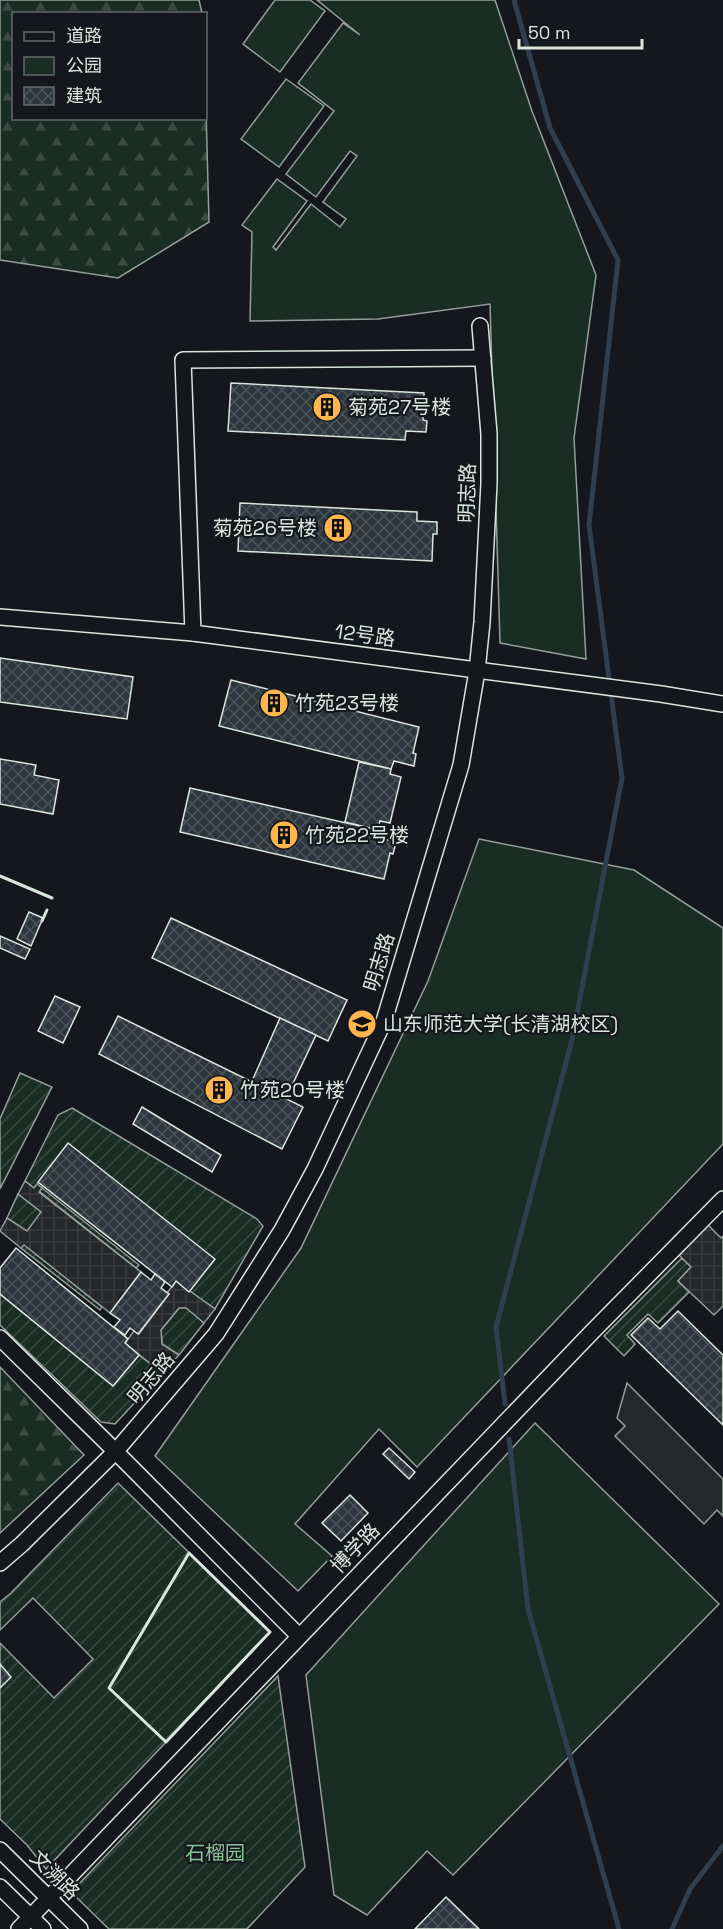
<svg xmlns="http://www.w3.org/2000/svg" width="723" height="1929" font-family="'Space Grotesk','Noto Sans SC',sans-serif">
	<style>
		.green { fill: #1a2d24; stroke: #939e99; stroke-width: 1.5 }
		.forest { fill: url(#forest-firs); stroke: #939e99; stroke-width: 1.5 }
		.garden { fill: url(#garden-furrows); stroke: #939e99; stroke-width: 1.5 }
		.parking { fill: #24282b; stroke: #939e99; stroke-width: 1.5 }
		.plaza { fill: url(#plaza-grid); stroke: #939e99; stroke-width: 1.5 }
		.lines { fill: none; stroke-linecap: round; stroke-linejoin: round }
		.stream { stroke: #2f3f4d; stroke-width: 5 }
		.building { fill: url(#building-cross-hatch); stroke: #d8e6dc; stroke-width: 1.5 }
		.minor-casing { stroke: #d8e6dc; stroke-width: 18 }
		.minor { stroke: #14181c; stroke-width: 15 }
		.wall { stroke: #d8e6dc; stroke-width: 3 }
		.labels { text-anchor: middle; stroke-width: 4.5; stroke-linejoin: round; paint-order: stroke }
		.poi-label { font-size: 20px; fill: #d8e6dc; stroke: #14181c; text-anchor: start }
		.street-label { font-size: 20px; fill: #d8e6dc; stroke: #14181c }
		.park-label { font-size: 20px; fill: #8ac095; stroke: #14181c }
	</style>
	<defs>
		<pattern id="forest-firs" width="22" height="20" patternUnits="userSpaceOnUse" patternTransform="scale(1.5)"><rect width="22" height="20" fill="#1a2d24"/><path d="M5 1l3.5 6h-7zM16 11l3.5 6h-7z" fill="#3b4b43"/></pattern>
		<pattern id="garden-furrows" width="10" height="10" patternUnits="userSpaceOnUse" patternTransform="scale(1.5)"><rect width="10" height="10" fill="#1a2d24"/><path d="M-1 1l2-2M0 10L10 0M9 11l2-2" fill="none" stroke="#3b4b43"/></pattern>
		<pattern id="plaza-grid" width="8" height="8" patternUnits="userSpaceOnUse" patternTransform="scale(1.5)"><rect width="8" height="8" fill="#24282b"/><path d="M0 4h8M4 0v8" fill="none" stroke="#393d3f"/></pattern>
		<pattern id="building-cross-hatch" width="8" height="8" patternUnits="userSpaceOnUse" patternTransform="scale(1.5)"><rect width="8" height="8" fill="#2c363c"/><path d="M0 0l8 8M0 8l8-8" fill="none" stroke="#4a5358"/></pattern>
	</defs>
	<rect width="100%" height="100%" fill="#14181c"/>
	<!-- green -->
	<g class="green">
		<path d="M 275,0 L 310,0 L 325,11 L 280,72 L 243,44 Z"/>
		<path d="M 317,0 L 495,0 L 532,111 L 596,275 L 574,438 L 586,659 L 500,643 L 490,304 L 378,319 L 250,321 L 252,232 L 242,225 L 277,179 L 307,201 L 273,247 L 276,250 L 311,204 L 340,227 L 346,219 L 323,202 L 357,156 L 350,151 L 316,197 L 286,174 L 334,111 L 298,83 L 343,23 L 360,35 Z"/>
		<path d="M 286,79 L 324,106 L 279,167 L 241,139 Z"/>
		<path d="M 479,839 L 634,870 L 723,928 L 723,1144 L 417,1467 L 379,1429 L 295,1524 L 332,1556 L 298,1591 L 155,1456 L 301,1248 L 428,981 Z"/>
		<path d="M 535,1423 L 719,1604 L 453,1875 L 427,1851 L 367,1915 L 334,1895 L 306,1675 Z"/>
	</g>
	<!-- forest -->
	<g class="forest">
		<path d="M 0,0 L 199,0 L 202,13 L 14,14 L 14,118 L 206,118 L 206,109 L 209,222 L 118,278 L 0,260 Z"/>
		<path d="M 0,1367 L 84,1455 L 0,1533 Z"/>
	</g>
	<!-- garden -->
	<g class="garden">
		<path d="M 20,1073 L 52,1087 L 0,1189 L 0,1119 Z"/>
		<path d="M 72,1108 L 257,1219 L 263,1226 L 215,1309 L 189,1292 L 214,1259 L 68,1144 L 34,1188 L 25,1181 L 58,1115 Z"/>
		<path d="M 42,1188 L 139,1265 L 136,1268 L 39,1191 Z"/>
		<path d="M 18,1194 L 42,1212 L 27,1232 L 7,1218 Z"/>
		<path d="M 24,1244 L 102,1307 L 100,1310 L 21,1248 Z"/>
		<path d="M 682,1258 L 691,1267 L 678,1281 L 689,1292 L 658,1323 L 648,1314 L 627,1335 L 635,1344 L 624,1356 L 604,1336 Z"/>
		<path d="M 0,1294 L 113,1386 L 139,1355 L 162,1373 L 115,1424 L 101,1422 L 0,1325 Z"/>
		<path d="M 186,1307 L 204,1323 L 179,1355 L 162,1344 L 161,1330 L 179,1308 Z"/>
		<path d="M 118,1483 L 270,1632 L 46,1869 L 27,1845 L 0,1819 L 0,1643 L 54,1698 L 93,1659 L 33,1598 L 0,1630 L 0,1602 L 11,1593 Z"/>
		<path d="M 278,1676 L 305,1867 L 247,1929 L 109,1929 L 75,1896 L 75,1888 Z"/>
	</g>
	<!-- parking -->
	<path class="parking" d="M 627,1383 L 723,1479 L 723,1516 L 717,1510 L 704,1524 L 615,1436 L 625,1426 L 617,1418 Z"/>
	<!-- plaza -->
	<g class="plaza">
		<path d="M 25,1181 L 34,1188 L 37,1184 L 42,1188 L 39,1192 L 141,1272 L 110,1313 L 24,1245 L 21,1248 L 0,1231 L 7,1218 L 27,1231 L 41,1212 L 18,1194 Z"/>
		<path d="M 708,1225 L 721,1238 L 723,1236 L 723,1306 L 714,1315 L 678,1281 L 691,1267 L 679,1255 Z"/>
		<path d="M 176,1281 L 215,1309 L 204,1323 L 186,1308 L 179,1308 L 161,1330 L 162,1344 L 179,1355 L 162,1373 L 125,1343 L 134,1331 L 139,1334 L 169,1294 L 167,1293 Z"/>
	</g>
	<g class="lines">
		<!-- stream -->
		<g class="stream">
			<path d="M 505,1404 L 496,1327 L 572,1040 L 622,778 L 589,525 L 618,260 L 550,128 L 514,0"/>
			<path d="M 509,1439 L 528,1609 L 619,1929"/>
			<path d="M 672,1929 L 690,1889 L 723,1846"/>
		</g>
	</g>
	<!-- building -->
	<g class="building">
		<path d="M 231,383 L 424,393 L 423,420 L 427,421 L 426,432 L 406,431 L 405,440 L 228,431 Z"/>
		<path d="M 240,503 L 417,512 L 417,521 L 437,522 L 437,534 L 433,534 L 432,561 L 238,551 Z"/>
		<path d="M 0,658 L 133,677 L 127,719 L 0,702 Z"/>
		<path d="M 231,680 L 419,727 L 413,753 L 416,754 L 414,766 L 394,761 L 391,769 L 219,726 Z"/>
		<path d="M 0,759 L 36,765 L 34,775 L 59,780 L 53,814 L 0,804 Z"/>
		<path d="M 359,762 L 391,769 L 390,774 L 401,777 L 390,823 L 380,821 L 378,830 L 345,822 Z"/>
		<path d="M 190,788 L 378,830 L 376,837 L 396,842 L 393,854 L 390,853 L 384,879 L 180,832 Z"/>
		<path d="M 29,912 L 43,918 L 31,946 L 17,939 Z"/>
		<path d="M 171,918 L 347,1000 L 328,1041 L 152,958 Z"/>
		<path d="M 0,936 L 30,949 L 25,959 L 0,948 Z"/>
		<path d="M 55,996 L 80,1007 L 63,1043 L 38,1031 Z"/>
		<path d="M 118,1016 L 303,1107 L 282,1149 L 99,1054 Z"/>
		<path d="M 280,1018 L 316,1035 L 286,1098 L 252,1081 Z"/>
		<path d="M 142,1107 L 221,1155 L 212,1172 L 133,1124 Z"/>
		<path d="M 68,1143 L 215,1259 L 189,1292 L 176,1281 L 172,1287 L 38,1182 Z"/>
		<path d="M 16,1248 L 128,1339 L 125,1343 L 139,1355 L 113,1386 L 0,1294 L 0,1268 Z"/>
		<path d="M 141,1272 L 151,1280 L 155,1274 L 165,1282 L 161,1288 L 169,1294 L 138,1334 L 130,1328 L 125,1335 L 114,1327 L 120,1320 L 110,1313 Z"/>
		<path d="M 678,1311 L 723,1355 L 723,1425 L 631,1335 L 648,1318 L 660,1329 Z"/>
		<path d="M 389,1448 L 415,1472 L 409,1479 L 383,1454 Z"/>
		<path d="M 350,1495 L 368,1513 L 341,1541 L 322,1523 Z"/>
		<path d="M 0,1664 L 11,1677 L 0,1688 Z"/>
		<path d="M 446,1897 L 479,1929 L 415,1929 Z"/>
	</g>
	<g class="lines">
		<!-- minor casing -->
		<g class="minor-casing">
			<g id="minor">
				<path d="M 0,617 L 193,633 L 661,694 L 723,704"/>
				<path d="M 193,633 L 183,360 L 483,358"/>
				<path d="M 0,1338 L 103,1439 L 299,1636"/>
				<path d="M 0,1563 L 22,1544 L 116,1451 L 216,1334 L 282,1230 L 315,1169 L 384,1021 L 461,765 L 477,671 L 482,622 L 489,483 L 489,434 L 480,326"/>
				<path d="M 0,1850 L 80,1929"/>
				<path d="M 0,1887 L 43,1929"/>
				<path d="M 19,1929 L 592,1332 L 723,1199"/>
			</g>
		</g>
		<!-- minor -->
		<use href="#minor" class="minor"/>
		<!-- wall -->
		<g class="wall">
			<path d="M 0,876 L 52,898"/>
			<path d="M 42,921 L 47,910"/>
			<path d="M 189,1553 L 270,1632 L 166,1742 L 109,1688 Z"/>
		</g>
	</g>
	<!-- icons -->
	<defs>
		<g id="building-disc" transform="scale(1.5)"><circle r="9.5" fill="#ffb74d" stroke="#14181c"/><path d="M-4-6H4V6H1V3H-1V6H-4ZM-2.5-4.3h1.7v1.8h-1.7ZM.8-4.3h1.7v1.8H.8ZM-2.5-1h1.7V.8h-1.7ZM.8-1h1.7V.8H.8Z" fill="#111"/></g>
		<g id="university-disc" transform="scale(1.5)"><circle r="9.5" fill="#ffb74d" stroke="#14181c"/><path d="M0-5L7-2L0 1L-7-2ZM-4 1L0 2.5L4 1V4Q0 6-4 4Z" fill="#111"/></g>
	</defs>
	<g fill-rule="evenodd">
		<use href="#building-disc" x="327" y="407"/>
		<use href="#building-disc" x="338" y="528"/>
		<use href="#building-disc" x="274" y="703"/>
		<use href="#building-disc" x="284" y="835"/>
		<use href="#university-disc" x="362" y="1024"/>
		<use href="#building-disc" x="219" y="1090"/>
	</g>
	<g class="labels">
		<!-- poi labels -->
		<g class="poi-label">
			<text x="348" y="414">菊苑27号楼</text>
			<text x="317" y="535" text-anchor="end">菊苑26号楼</text>
			<text x="295" y="710">竹苑23号楼</text>
			<text x="305" y="842">竹苑22号楼</text>
			<text x="383" y="1031">山东师范大学(长清湖校区)</text>
			<text x="240" y="1097">竹苑20号楼</text>
		</g>
		<!-- street labels -->
		<g class="street-label">
			<text transform="translate(467 493) rotate(-88)" y="7">明志路</text>
			<text transform="translate(365 635) rotate(8)" y="7">12号路</text>
			<text transform="translate(379 962) rotate(-73)" y="7">明志路</text>
			<text transform="translate(151 1378) rotate(-50)" y="7">明志路</text>
			<text transform="translate(355 1548) rotate(-46)" y="7">博学路</text>
			<text transform="translate(55 1875) rotate(45)" y="7">文溯路</text>
		</g>
		<!-- park labels -->
		<g class="park-label">
			<text x="215" y="1860">石榴园</text>
		</g>
	</g>
	<!-- legend -->
	<rect x="12" y="12" width="195" height="108" fill="#14181c" stroke="#626a69" stroke-width="1.5"/>
	<rect x="24" y="32" width="30" height="9" fill="#14181c" stroke="#626a69" stroke-width="1.5"/>
	<text x="66" y="42" font-size="18" fill="#d8e6dc">道路</text>
	<rect x="24" y="57" width="30" height="18" fill="#1a2d24" stroke="#626a69" stroke-width="1.5"/>
	<text x="66" y="72" font-size="18" fill="#d8e6dc">公园</text>
	<rect x="24" y="87" width="30" height="18" fill="url(#building-cross-hatch)" stroke="#626a69" stroke-width="1.5"/>
	<text x="66" y="102" font-size="18" fill="#d8e6dc">建筑</text>
	<!-- scale -->
	<path d="M519 39v9h123v-9" fill="none" stroke="#d8e6dc" stroke-width="3"/>
	<text x="528" y="39" font-size="18" fill="#d8e6dc" stroke="#14181c" stroke-width="4.5" paint-order="stroke">50 m</text>
</svg>
